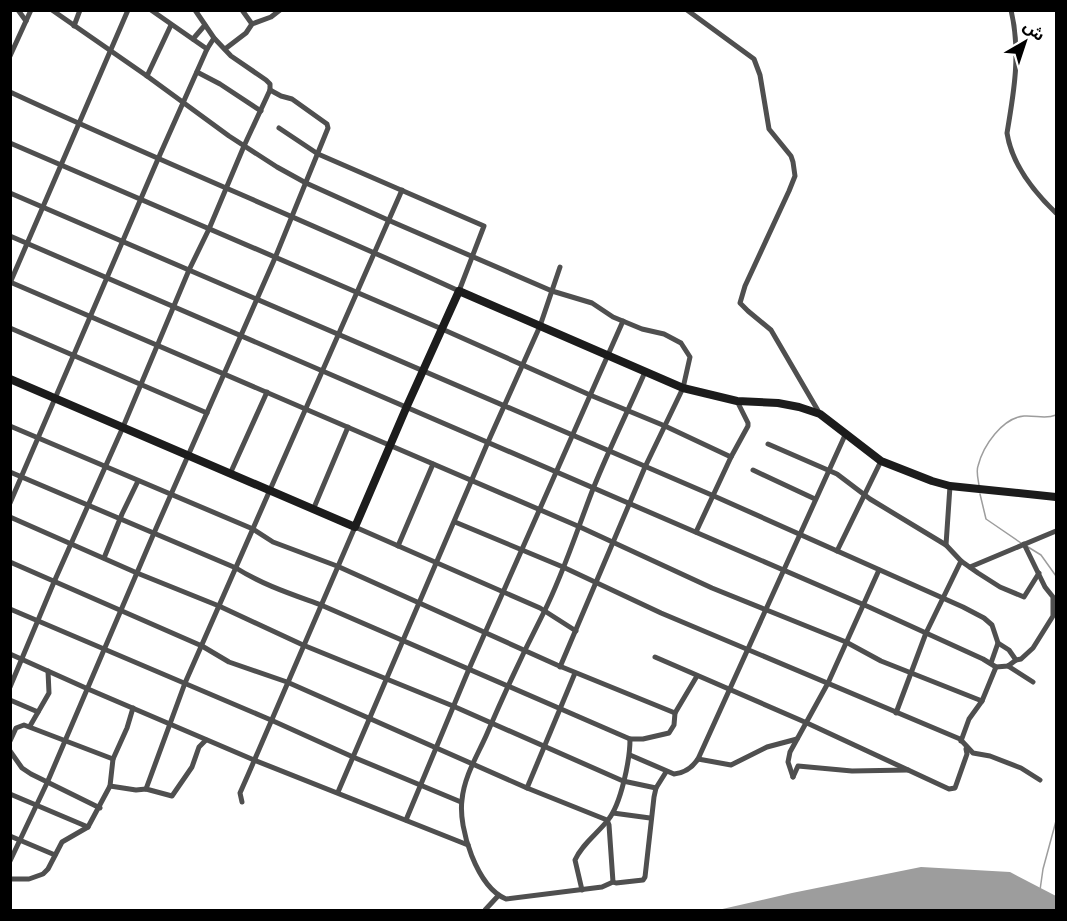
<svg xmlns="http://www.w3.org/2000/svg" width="1067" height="921" font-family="Commissioner,'Noto Sans Arabic',sans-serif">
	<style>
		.water { fill: #9d9d9d }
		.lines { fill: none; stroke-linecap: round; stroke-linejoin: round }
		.stream { stroke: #9d9d9d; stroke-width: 1.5 }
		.street { stroke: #4f4f4f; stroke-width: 5 }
		.secondary { stroke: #1c1c1c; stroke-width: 8 }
	</style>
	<rect width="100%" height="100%" fill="#fff"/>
	<!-- water -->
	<path class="water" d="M 921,867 L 1010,872 L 1056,896 L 1056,910 L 718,910 L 792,893 Z"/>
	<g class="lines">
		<!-- stream -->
		<g class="stream">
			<path d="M 979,485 C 978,479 976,471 978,466 C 983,446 1002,418 1024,416 C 1036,415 1045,420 1056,415"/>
			<path d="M 980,494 L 986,519 L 1021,543"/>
			<path d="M 1028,547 L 1041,555 L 1056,576"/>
			<path d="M 1040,890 L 1043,869 L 1056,821"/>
		</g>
		<!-- street -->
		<g class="street">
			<path d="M 18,10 L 26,21"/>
			<path d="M 52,10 L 147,76 L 229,136 L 277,167 L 306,183 L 388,220 L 552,291 L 592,303 L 613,317 L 642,329 L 664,334 L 681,343 L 690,357 L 683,388 L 645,467 L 560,667"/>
			<path d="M 151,10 L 207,49"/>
			<path d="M 242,10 L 252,24"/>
			<path d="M 687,10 L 754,59 L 760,75 L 769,129 L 791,156 L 793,162 L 795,176 L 789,191 L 745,286 L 740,303 L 748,311 L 771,330 L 820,414"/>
			<path d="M 1011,10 C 1021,52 1014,92 1007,133 C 1012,165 1034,192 1056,213"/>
			<path d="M 74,26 L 80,10"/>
			<path d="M 193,39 L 205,25"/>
			<path d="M 225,49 L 246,33 L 252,24 L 271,17 L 280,10"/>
			<path d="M 10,56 L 31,10"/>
			<path d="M 197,72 L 220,84 L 261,111"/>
			<path d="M 147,76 L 171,25"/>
			<path d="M 10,92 C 159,161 311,223 459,291 L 484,226 L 318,154 L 279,128"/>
			<path d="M 10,143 L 442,329 L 590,395 L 665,426 L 731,457"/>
			<path d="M 10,193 L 714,496 L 963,607 L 984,618 L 992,625 L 998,643 L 1009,650 L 1016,660"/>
			<path d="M 10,236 L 869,607 L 983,659 L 996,667 L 1008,666 L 1016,660 L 1021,659 L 1033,648 L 1053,616 L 1053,597 L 1045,587 L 1024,544"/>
			<path d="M 10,282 L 580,527 L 712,588 L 846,642 L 881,661 L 982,701"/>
			<path d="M 10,283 L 128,10"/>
			<path d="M 10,328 L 207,413"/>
			<path d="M 645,372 C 628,411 609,449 593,489 C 577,530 564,572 544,612 C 523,653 504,694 486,736 C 477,756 464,777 462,800 C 458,828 477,887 506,899 L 602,887 L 613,882 L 616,883 L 643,880 L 645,877 L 654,797 L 656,788 L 666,772"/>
			<path d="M 10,426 L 253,529 L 273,542 L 337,566 L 557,665 L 675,713"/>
			<path d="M 768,444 L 837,474 L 870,499 L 946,545 L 961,561 L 978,573 L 1000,587 L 1024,597 L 1039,573"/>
			<path d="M 753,470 L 815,499"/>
			<path d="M 10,472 L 236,568 C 263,585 291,594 321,605 L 630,739 L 643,739 L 669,733 L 674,725 L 675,713 L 697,676"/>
			<path d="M 230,474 L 267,392"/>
			<path d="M 10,503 L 158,159 L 207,49 L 214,38"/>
			<path d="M 313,510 L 348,427"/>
			<path d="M 10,517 L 137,573 L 219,606 L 303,645 L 453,706 L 623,781 L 656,788"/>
			<path d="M 455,522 L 563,567 L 661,613 L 960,739 L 973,753 L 990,756 L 1021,768 L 1040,780"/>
			<path d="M 696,532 L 731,457 L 748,426 L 748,423 L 737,401"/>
			<path d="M 946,545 L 950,486"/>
			<path d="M 398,546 L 433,464"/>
			<path d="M 837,551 L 881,461"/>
			<path d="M 104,558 L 122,514 L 138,481"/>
			<path d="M 10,562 L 202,646 L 229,662 L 287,682 L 527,788 L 607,820 L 609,825 L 613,882"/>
			<path d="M 970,567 L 1056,531"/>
			<path d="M 10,609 L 271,720 L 353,757 L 461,802"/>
			<path d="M 10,654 L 88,689 L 254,760 L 468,845"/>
			<path d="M 655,657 L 807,723 L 949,789 L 955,788 L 967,754 L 966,749"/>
			<path d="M 991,663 L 998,643"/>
			<path d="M 1008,666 L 1033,682"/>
			<path d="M 10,687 L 54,582 L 123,427 L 189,270 L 209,229 L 244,146 L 270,90 L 270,84 L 266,80 L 231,56 L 214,38 L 195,10"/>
			<path d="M 10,700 L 38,712"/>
			<path d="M 896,713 L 926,633 L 961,561"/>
			<path d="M 30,726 L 49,693 L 48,671"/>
			<path d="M 10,741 L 16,728 L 24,725 L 113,759"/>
			<path d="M 961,741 L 969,719 L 982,701 L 996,667"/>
			<path d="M 10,751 L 22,768 L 31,774 L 100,808"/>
			<path d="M 630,755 L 674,774 C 684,773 692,768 698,759 L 846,433"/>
			<path d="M 698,759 L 731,765 L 767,747 L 797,739"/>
			<path d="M 793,777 L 788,762 L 790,752 L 828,683 L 879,570"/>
			<path d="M 793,777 L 798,766 L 852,771 L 908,770"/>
			<path d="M 110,786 L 136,790 L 146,789 L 172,796 L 192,767 L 199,747 L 206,740"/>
			<path d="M 527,788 L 575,673"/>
			<path d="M 146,789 L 185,683 L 402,190"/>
			<path d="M 338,792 L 488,442 L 540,326 L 560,267"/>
			<path d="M 10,794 L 88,827"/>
			<path d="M 242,802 L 240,793 L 251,768 L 355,527 L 540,608 L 576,631"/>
			<path d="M 613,813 L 650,818"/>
			<path d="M 406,820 L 469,669 L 623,321"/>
			<path d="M 10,836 L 55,855"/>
			<path d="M 10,861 L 47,783 L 154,533 L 275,258 L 328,128 L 327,124 L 292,99 L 281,96 L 270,90"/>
			<path d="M 10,879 L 29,879 L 43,874 L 48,869 L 62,842 L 88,827 L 110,786 L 113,759 L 127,728 L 133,708"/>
			<path d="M 582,890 L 575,860 C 582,844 597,834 608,820 C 621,804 630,760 630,739"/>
			<path d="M 485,910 L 498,896"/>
		</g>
		<!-- secondary -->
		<path class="secondary" d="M 10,379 L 355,527 L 407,406 L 459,291 L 683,388 L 737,401 L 778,403 L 799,407 L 820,414 L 881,461 L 932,481 L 950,486 L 1056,497"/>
	</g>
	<!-- border -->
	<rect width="1067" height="921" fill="none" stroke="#000000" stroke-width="24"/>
	<!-- north arrow -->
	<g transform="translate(1025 42) rotate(39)" stroke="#ffffff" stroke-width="4.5" paint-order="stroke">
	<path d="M0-4.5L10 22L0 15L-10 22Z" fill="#000000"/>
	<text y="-9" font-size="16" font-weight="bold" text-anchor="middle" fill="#000000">ش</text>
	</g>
</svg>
